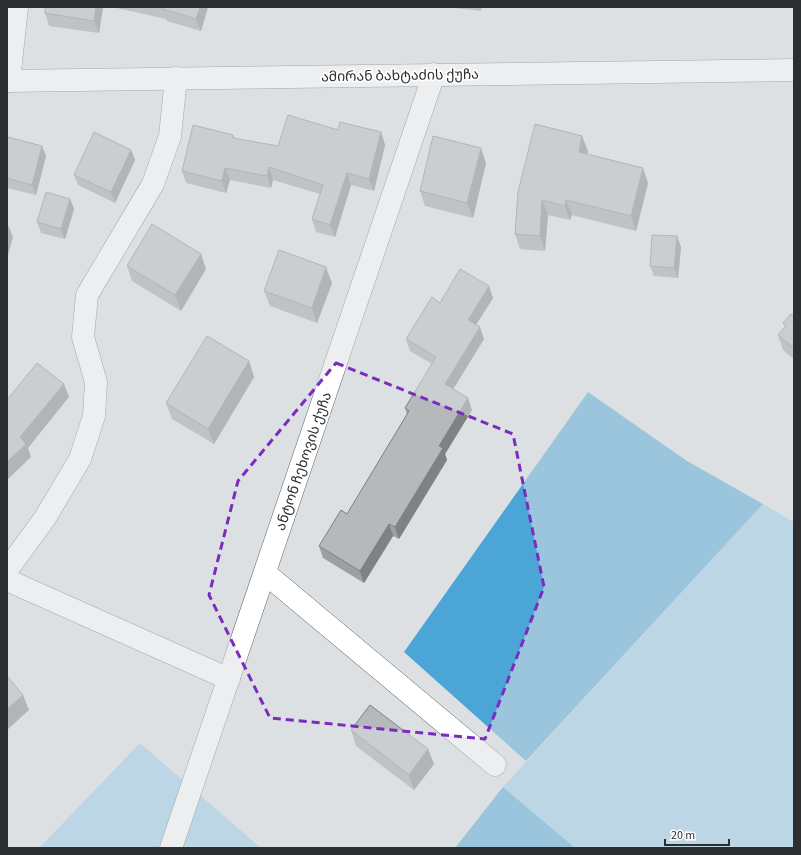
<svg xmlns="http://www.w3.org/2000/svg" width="801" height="855" font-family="'Source Sans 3','Noto Sans Georgian',sans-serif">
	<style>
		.green { fill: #97caea }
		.forest { fill: #4ba5d7 }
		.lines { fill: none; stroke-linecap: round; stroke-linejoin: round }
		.minor-casing { stroke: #606365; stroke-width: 23 }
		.minor { stroke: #fff; stroke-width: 22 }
		.wall { fill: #9d9fa1 }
		.shaded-wall { fill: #7f8283 }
		.building { fill: #b6b9bb; stroke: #7f8283 }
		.marked { fill: none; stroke: #7b2cbf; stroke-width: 3; stroke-dasharray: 8 5; stroke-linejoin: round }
		.labels { text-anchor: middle; stroke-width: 3.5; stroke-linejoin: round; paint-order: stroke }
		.street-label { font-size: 14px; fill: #2d2e2f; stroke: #fff }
	</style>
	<rect width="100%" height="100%" fill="#dde0e2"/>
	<!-- green -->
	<g class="green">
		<path d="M 763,504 L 794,522 L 794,848 L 572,848 L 573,846 L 503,787 Z"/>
		<path d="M 140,743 L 261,848 L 39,848 Z"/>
	</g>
	<!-- forest -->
	<g class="forest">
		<path d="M 588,392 L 687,461 L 763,504 L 526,761 L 404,652 Z"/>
		<path d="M 503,787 L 573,846 L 572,848 L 455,848 Z"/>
	</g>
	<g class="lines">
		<!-- minor casing -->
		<g class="minor-casing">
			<g id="minor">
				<path d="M 7,81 L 794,70"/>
				<path d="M 9,81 L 17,7"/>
				<path d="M 7,570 L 45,518 L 80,459 L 94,416 L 96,382 L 83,337 L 87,295 L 153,184 L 170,136 L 176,78"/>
				<path d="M 265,573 L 495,765"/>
				<path d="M 7,580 L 229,679"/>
				<path d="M 171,848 L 434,74"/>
			</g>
		</g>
		<!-- minor -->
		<use href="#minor" class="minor"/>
	</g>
	<!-- wall -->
	<g class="wall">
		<path d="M 103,7 L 99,33 L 49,26 L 45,13 Z"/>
		<path d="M 112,7 L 208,7 L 201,31 L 167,21 L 166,19 Z"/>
		<path d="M 446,7 L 482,7 L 481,11 Z"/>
		<path d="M 338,130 L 381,132 L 385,145 L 374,191 L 351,185 L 335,237 L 316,232 L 312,219 L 320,194 L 273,180 L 271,188 L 230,180 L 226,193 L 186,183 L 182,171 L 233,135 L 235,139 L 278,146 Z"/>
		<path d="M 7,143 L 42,146 L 46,156 L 36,195 L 7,188 Z"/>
		<path d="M 131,150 L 135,160 L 115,203 L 78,185 L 74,175 Z"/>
		<path d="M 588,151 L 587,154 L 648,183 L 636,231 L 572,215 L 570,220 L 548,215 L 545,251 L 520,249 L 515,234 L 518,192 Z"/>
		<path d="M 486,163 L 473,218 L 425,206 L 420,191 Z"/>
		<path d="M 70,199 L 74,209 L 65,239 L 41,233 L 37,222 Z"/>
		<path d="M 681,247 L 678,278 L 654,276 L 650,266 Z"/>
		<path d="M 127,266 L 206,269 L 181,311 L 132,281 Z"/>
		<path d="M 332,283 L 317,323 L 270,306 L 264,291 Z"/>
		<path d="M 493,298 L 476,325 L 484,339 L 453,389 L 472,410 L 445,454 L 447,460 L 399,539 L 393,536 L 364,583 L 323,558 L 319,546 L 347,514 L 407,414 L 405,408 L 432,364 L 410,351 L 406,339 L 440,303 Z"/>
		<path d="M 794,316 L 794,359 L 783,350 L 778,335 L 785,327 L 783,323 Z"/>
		<path d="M 249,361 L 254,377 L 214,444 L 172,419 L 166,403 Z"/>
		<path d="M 351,730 L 428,749 L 434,764 L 414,790 L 356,746 Z"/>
	</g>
	<!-- shaded-wall -->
	<g class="shaded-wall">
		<path d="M 96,7 L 103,7 L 99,33 L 94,21 Z"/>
		<path d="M 200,7 L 208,7 L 201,31 L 196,19 Z"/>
		<path d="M 381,132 L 385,145 L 374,191 L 369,179 Z"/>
		<path d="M 582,136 L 588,151 L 584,166 L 579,152 Z"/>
		<path d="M 42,146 L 46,156 L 36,195 L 32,185 Z"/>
		<path d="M 481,148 L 486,163 L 473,218 L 467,203 Z"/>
		<path d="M 131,150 L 135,160 L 115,203 L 111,192 Z"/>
		<path d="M 269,167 L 273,180 L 271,188 L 267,176 Z"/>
		<path d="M 225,168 L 230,180 L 226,193 L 222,181 Z"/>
		<path d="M 643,168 L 648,183 L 636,231 L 631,216 Z"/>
		<path d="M 347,173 L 351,185 L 335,237 L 330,225 Z"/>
		<path d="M 70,199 L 74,209 L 65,239 L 61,229 Z"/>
		<path d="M 542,200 L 548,215 L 545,251 L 540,236 Z"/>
		<path d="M 566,200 L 572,215 L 570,220 L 565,206 Z"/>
		<path d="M 9,227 L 13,237 L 7,259 L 7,235 Z"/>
		<path d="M 677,236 L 681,247 L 678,278 L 674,268 Z"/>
		<path d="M 201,254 L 206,269 L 181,311 L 175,295 Z"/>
		<path d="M 326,267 L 332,283 L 317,323 L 312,308 Z"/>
		<path d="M 489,286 L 493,298 L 472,331 L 468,320 Z"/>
		<path d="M 480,327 L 484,339 L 449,396 L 445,384 Z"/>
		<path d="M 249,361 L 254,377 L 214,444 L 208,429 Z"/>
		<path d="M 64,384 L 69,397 L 28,448 L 31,457 L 7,480 L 7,462 L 20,437 Z"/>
		<path d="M 468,398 L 472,410 L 445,454 L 447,460 L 399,539 L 395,527 L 439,446 Z"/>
		<path d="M 389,524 L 393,536 L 364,583 L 360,571 Z"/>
		<path d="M 23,695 L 29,710 L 7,730 L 7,709 Z"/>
		<path d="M 428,749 L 434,764 L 414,790 L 409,775 Z"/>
	</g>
	<!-- building -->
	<g class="building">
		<path d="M 45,7 L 96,7 L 94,21 L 45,13 Z"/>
		<path d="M 163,7 L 200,7 L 196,19 L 163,9 Z"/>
		<path d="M 288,115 L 338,130 L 340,122 L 381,132 L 369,179 L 347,173 L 330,225 L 312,219 L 323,185 L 269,167 L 267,176 L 225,168 L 222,181 L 182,171 L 193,125 L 233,135 L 233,138 L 278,146 Z"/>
		<path d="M 535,124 L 582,136 L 579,152 L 643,168 L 631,216 L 566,200 L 565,206 L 542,200 L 540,236 L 515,234 L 518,192 Z"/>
		<path d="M 94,132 L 131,150 L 111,192 L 74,175 Z"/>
		<path d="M 433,136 L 481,148 L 467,203 L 420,191 Z"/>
		<path d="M 8,137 L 42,146 L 32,185 L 7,178 L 7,143 Z"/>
		<path d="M 46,192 L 70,199 L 61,229 L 37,222 Z"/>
		<path d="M 152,224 L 201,254 L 175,295 L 127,266 Z"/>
		<path d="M 7,226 L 9,227 L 7,235 Z"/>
		<path d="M 652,235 L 677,236 L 674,268 L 650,266 Z"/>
		<path d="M 279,250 L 326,267 L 312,308 L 264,291 Z"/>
		<path d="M 460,269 L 489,286 L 468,320 L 480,327 L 445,384 L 468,398 L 439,446 L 443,448 L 395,527 L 389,524 L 360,571 L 319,546 L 341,510 L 347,514 L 409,411 L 405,408 L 436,357 L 406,339 L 432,297 L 440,303 Z"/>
		<path d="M 791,314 L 794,316 L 794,348 L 778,335 L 786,326 L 783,323 Z"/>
		<path d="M 207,336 L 249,361 L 208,429 L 166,403 Z"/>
		<path d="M 37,363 L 64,384 L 20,437 L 26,444 L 7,462 L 7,400 Z"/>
		<path d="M 7,676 L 23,695 L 7,709 Z"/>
		<path d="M 370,705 L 428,749 L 409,775 L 351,730 Z"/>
	</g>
	<!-- marked area -->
	<path d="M0 0H801V855H0ZM 336,363 L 513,434 L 544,587 L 485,739 L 270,718 L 209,595 L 238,481 Z" fill="#dde0e2" fill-opacity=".55" fill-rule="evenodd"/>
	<path class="marked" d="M 336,363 L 513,434 L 544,587 L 485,739 L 270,718 L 209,595 L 238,481 Z"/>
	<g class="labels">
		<!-- street labels -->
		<g class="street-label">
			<text transform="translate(400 75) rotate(-1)" y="5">ამირან ბახტაძის ქუჩა</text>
			<text transform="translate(303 461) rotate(-71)" y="5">ანტონ ჩეხოვის ქუჩა</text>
		</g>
	</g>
	<!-- border -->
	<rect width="801" height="855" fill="none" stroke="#2d2e2f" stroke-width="16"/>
	<!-- scale -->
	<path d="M665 839v6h64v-6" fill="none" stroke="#2d2e2f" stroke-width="2"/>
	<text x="671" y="839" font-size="12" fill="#2d2e2f" stroke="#ffffff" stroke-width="3" paint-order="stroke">20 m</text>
</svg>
